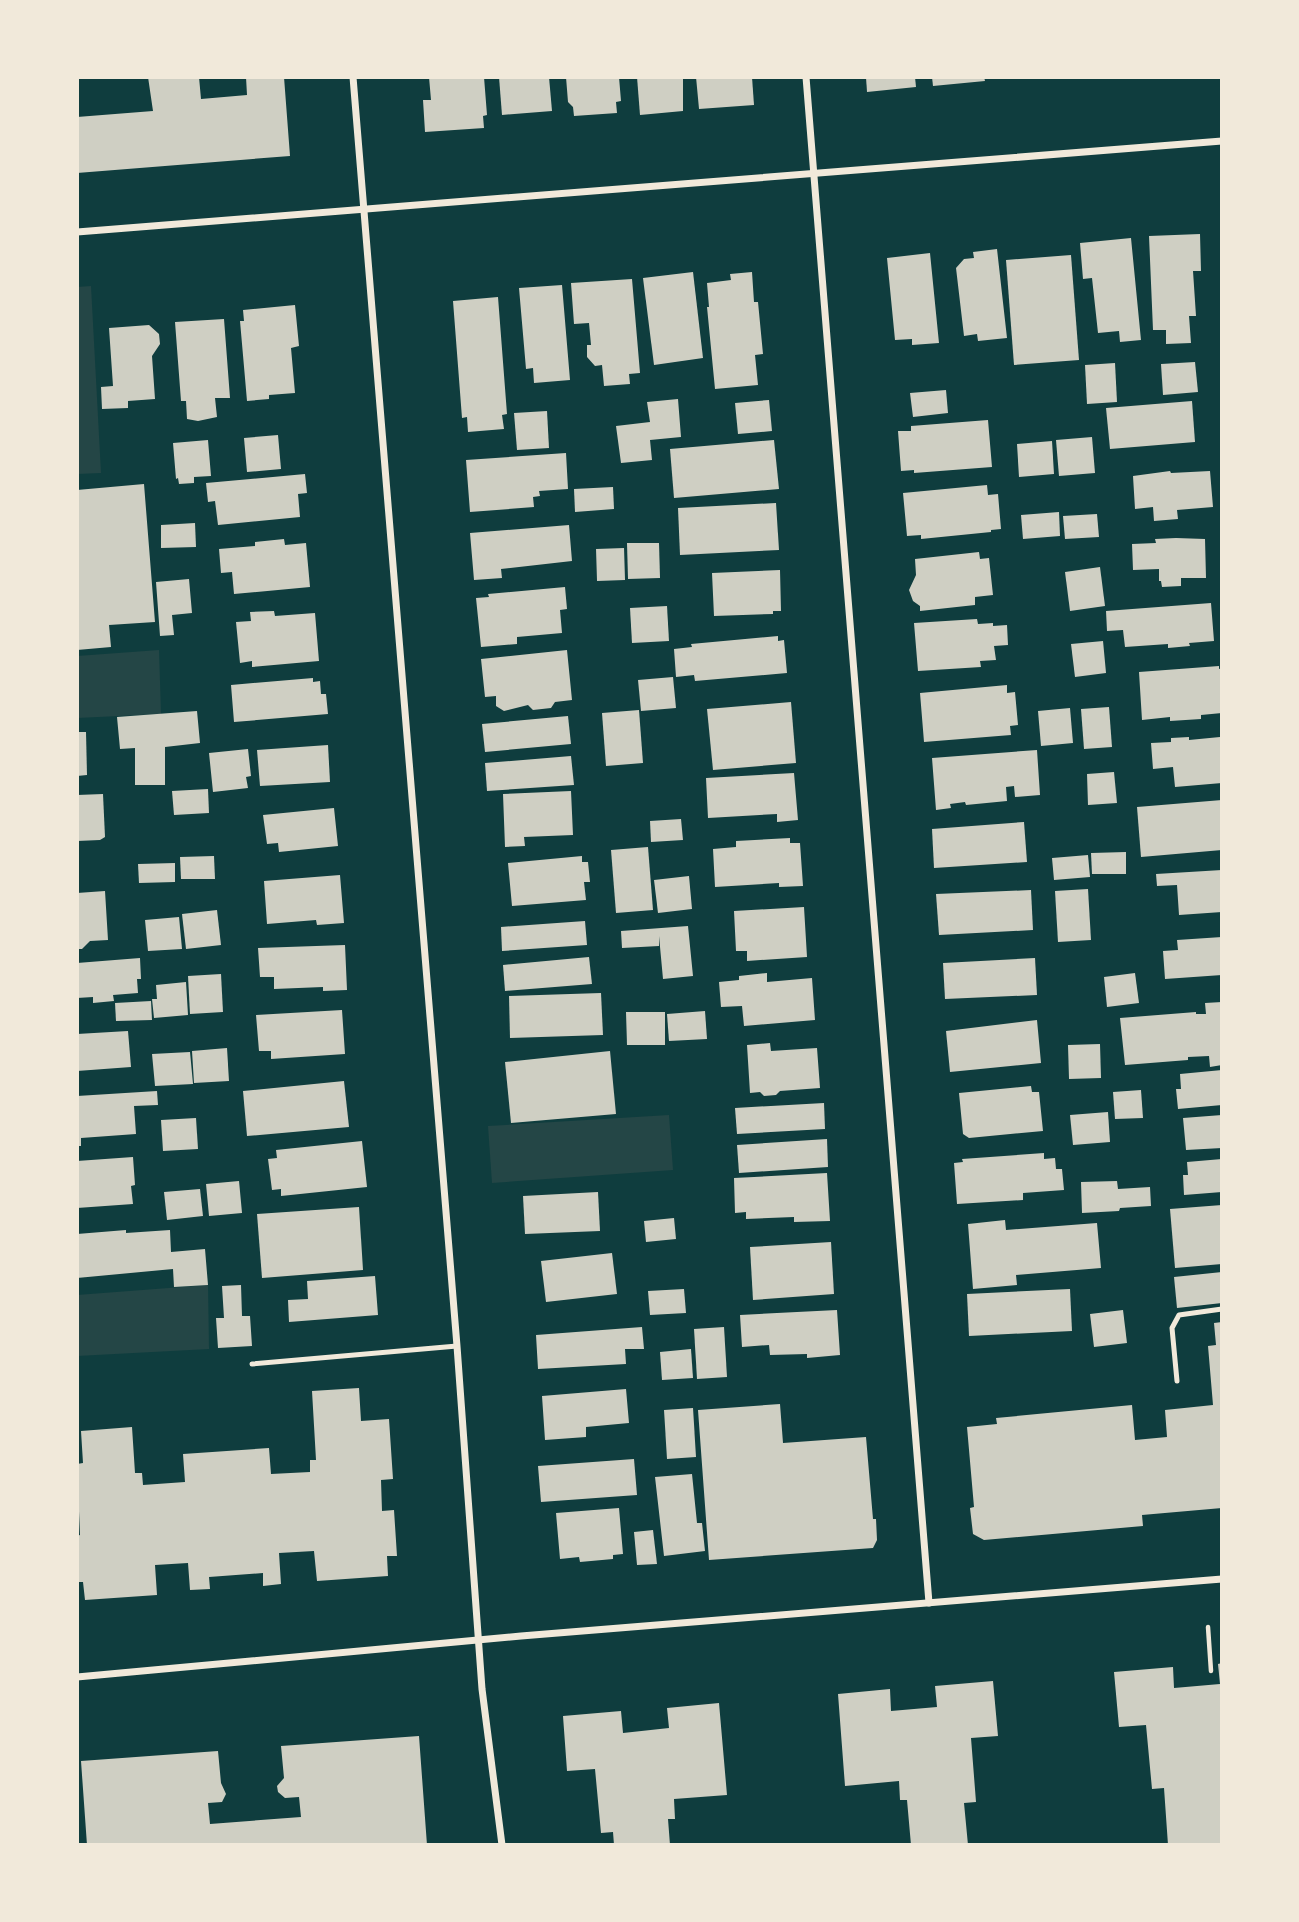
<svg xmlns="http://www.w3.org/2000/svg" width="1299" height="1922" font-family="'Source Sans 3',sans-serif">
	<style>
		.green { fill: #244646 }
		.building { fill: #cfcfc3 }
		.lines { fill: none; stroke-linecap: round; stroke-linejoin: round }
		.path { stroke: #f1e9da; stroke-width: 4.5 }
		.service { stroke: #f1e9da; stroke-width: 5 }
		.minor { stroke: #f1e9da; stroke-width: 7 }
	</style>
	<rect width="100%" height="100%" fill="#0f3d3e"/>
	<!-- green -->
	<g class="green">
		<path d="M 91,286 L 101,473 L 77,474 L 77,287 Z"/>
		<path d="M 159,650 L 161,714 L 77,718 L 77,656 Z"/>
		<path d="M 669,1115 L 673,1170 L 492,1183 L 488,1126 Z"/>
		<path d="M 208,1285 L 209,1349 L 77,1356 L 77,1295 Z"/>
	</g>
	<!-- building -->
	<g class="building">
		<path d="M 148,77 L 199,77 L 201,99 L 247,95 L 246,77 L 284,77 L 290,156 L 77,173 L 77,117 L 153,111 Z"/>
		<path d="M 429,77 L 484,77 L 487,115 L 483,116 L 484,128 L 425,132 L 423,100 L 431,100 Z"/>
		<path d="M 499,77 L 549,77 L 552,111 L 502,115 Z"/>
		<path d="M 566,77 L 619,77 L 621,101 L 616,102 L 617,113 L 574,116 L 573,107 L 568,102 Z"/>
		<path d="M 637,77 L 683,77 L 683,111 L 640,115 Z"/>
		<path d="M 696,77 L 752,77 L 754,105 L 699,109 Z"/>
		<path d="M 866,77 L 915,77 L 916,87 L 867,92 Z"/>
		<path d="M 932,77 L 984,77 L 985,81 L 933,86 Z"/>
		<path d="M 1200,234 L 1201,271 L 1193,271 L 1196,316 L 1189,316 L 1191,343 L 1166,344 L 1166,330 L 1153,330 L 1149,236 Z"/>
		<path d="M 1131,238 L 1141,340 L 1120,342 L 1119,331 L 1098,333 L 1092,278 L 1083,279 L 1080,243 Z"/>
		<path d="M 997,249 L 1007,338 L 978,341 L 977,334 L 964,336 L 956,268 L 964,259 L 974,258 L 973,252 Z"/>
		<path d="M 930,253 L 939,343 L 912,345 L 912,339 L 895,340 L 887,258 Z"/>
		<path d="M 1071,255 L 1079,360 L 1014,365 L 1006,260 Z"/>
		<path d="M 693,272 L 703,358 L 654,365 L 643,278 Z"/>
		<path d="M 752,272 L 754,302 L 758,302 L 763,354 L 755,355 L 758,385 L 715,389 L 707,307 L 709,307 L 707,283 L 731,280 L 730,274 Z"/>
		<path d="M 632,279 L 640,373 L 629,374 L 630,384 L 604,386 L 602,365 L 595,366 L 587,357 L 587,345 L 591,345 L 589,323 L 574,324 L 571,283 Z"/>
		<path d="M 562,285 L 570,380 L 534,383 L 533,368 L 526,369 L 519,288 Z"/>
		<path d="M 498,297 L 507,414 L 502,415 L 504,429 L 468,432 L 467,417 L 462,418 L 453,301 Z"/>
		<path d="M 295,305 L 299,346 L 291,348 L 295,393 L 269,395 L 269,399 L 247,401 L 240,321 L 244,321 L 243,310 Z"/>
		<path d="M 224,319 L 230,398 L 215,398 L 217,417 L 198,421 L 187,419 L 186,401 L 181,401 L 175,322 Z"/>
		<path d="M 149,325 L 159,334 L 160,344 L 152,356 L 155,399 L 128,401 L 128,408 L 102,409 L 101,387 L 113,386 L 109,328 Z"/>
		<path d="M 1195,362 L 1198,392 L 1163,395 L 1161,364 Z"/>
		<path d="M 1115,363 L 1117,402 L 1087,404 L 1085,365 Z"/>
		<path d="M 946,390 L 948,413 L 913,417 L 910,393 Z"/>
		<path d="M 678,399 L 681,437 L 650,440 L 652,460 L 621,463 L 616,426 L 650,422 L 647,402 Z"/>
		<path d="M 769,400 L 772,431 L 738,434 L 735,403 Z"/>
		<path d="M 1192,401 L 1195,442 L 1110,449 L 1106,408 Z"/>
		<path d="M 547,411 L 549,448 L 517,450 L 514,413 Z"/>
		<path d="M 988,420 L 992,467 L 914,473 L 914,470 L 901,471 L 898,431 L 911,431 L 911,426 Z"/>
		<path d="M 278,435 L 281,469 L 247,472 L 244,438 Z"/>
		<path d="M 1092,437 L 1095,473 L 1059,476 L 1056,440 Z"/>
		<path d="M 208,440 L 211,476 L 194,477 L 194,483 L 179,484 L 178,478 L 176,479 L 173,443 Z"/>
		<path d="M 774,440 L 779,489 L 674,498 L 670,449 Z"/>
		<path d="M 1052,441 L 1054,474 L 1019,477 L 1017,444 Z"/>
		<path d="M 566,453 L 568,489 L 539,491 L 540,496 L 533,497 L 534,507 L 470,512 L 466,460 Z"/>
		<path d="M 1170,471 L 1171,473 L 1210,471 L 1213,507 L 1177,510 L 1178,519 L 1154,521 L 1153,507 L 1135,509 L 1133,476 Z"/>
		<path d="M 305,474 L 307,493 L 298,494 L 300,517 L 218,525 L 215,501 L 208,502 L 206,483 Z"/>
		<path d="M 144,484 L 155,622 L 109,625 L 111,647 L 77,650 L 77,490 Z"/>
		<path d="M 987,485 L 988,495 L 998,494 L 1001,529 L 991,530 L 991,532 L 921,539 L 921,535 L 907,536 L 903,493 Z"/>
		<path d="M 613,487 L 614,509 L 575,512 L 574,489 Z"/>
		<path d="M 776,503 L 779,550 L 680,555 L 678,508 Z"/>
		<path d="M 1059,512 L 1060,536 L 1023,539 L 1021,515 Z"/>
		<path d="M 1097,514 L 1099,537 L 1065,539 L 1063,516 Z"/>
		<path d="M 195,523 L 196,547 L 161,548 L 161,525 Z"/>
		<path d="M 569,525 L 572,561 L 501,569 L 502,578 L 474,580 L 470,533 Z"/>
		<path d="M 1176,538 L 1205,539 L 1206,578 L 1181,578 L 1181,586 L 1162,587 L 1161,581 L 1159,581 L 1159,569 L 1133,570 L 1132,544 L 1156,543 L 1155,539 Z"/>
		<path d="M 284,539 L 285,545 L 306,543 L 310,587 L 234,594 L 232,572 L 221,573 L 219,549 L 255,546 L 255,542 Z"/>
		<path d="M 627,543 L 659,543 L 660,578 L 628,579 Z"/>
		<path d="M 624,548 L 625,580 L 597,581 L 596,549 Z"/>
		<path d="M 979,552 L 980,559 L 989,558 L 993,595 L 975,597 L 975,605 L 920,611 L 920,606 L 913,601 L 909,590 L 916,575 L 915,559 Z"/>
		<path d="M 1100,567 L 1105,606 L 1070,611 L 1065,572 Z"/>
		<path d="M 780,570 L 781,611 L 773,611 L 773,614 L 714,616 L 712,573 Z"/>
		<path d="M 189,579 L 192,613 L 172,615 L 174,635 L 160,636 L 156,582 Z"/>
		<path d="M 565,587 L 567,609 L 560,610 L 562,633 L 517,637 L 517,644 L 481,647 L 476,598 L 489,597 L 488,594 Z"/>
		<path d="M 1211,603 L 1214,641 L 1189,643 L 1190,646 L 1168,648 L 1168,644 L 1125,647 L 1123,630 L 1107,631 L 1106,611 Z"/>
		<path d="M 667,606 L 669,641 L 632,643 L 630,608 Z"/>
		<path d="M 274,611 L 275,616 L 315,613 L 319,661 L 252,667 L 252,661 L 240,663 L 236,622 L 251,621 L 250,612 Z"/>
		<path d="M 977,619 L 978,624 L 993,623 L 993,626 L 1007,625 L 1008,645 L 994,646 L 996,660 L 980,661 L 981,667 L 918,671 L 914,623 Z"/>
		<path d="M 778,636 L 778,641 L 784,640 L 787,673 L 695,681 L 694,675 L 676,677 L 674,649 L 692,647 L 691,644 Z"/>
		<path d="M 1103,641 L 1106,673 L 1075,677 L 1071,644 Z"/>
		<path d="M 567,650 L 572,700 L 555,702 L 551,708 L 533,710 L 528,705 L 504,711 L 496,706 L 496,696 L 485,697 L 481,659 Z"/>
		<path d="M 1219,666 L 1219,669 L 1222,668 L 1222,713 L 1201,715 L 1201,719 L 1170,721 L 1170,717 L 1142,720 L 1139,672 Z"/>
		<path d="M 673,677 L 676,708 L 641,711 L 638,680 Z"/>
		<path d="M 313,678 L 313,682 L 320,681 L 321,694 L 326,694 L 328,714 L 234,722 L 231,685 Z"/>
		<path d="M 1007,685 L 1007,693 L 1015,692 L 1018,725 L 1010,726 L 1011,735 L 924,742 L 920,693 Z"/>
		<path d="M 791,702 L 796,763 L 713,770 L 707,709 Z"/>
		<path d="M 1109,707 L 1112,747 L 1084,749 L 1081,709 Z"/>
		<path d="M 1070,708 L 1073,743 L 1041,746 L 1038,711 Z"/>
		<path d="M 639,710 L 643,763 L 606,766 L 602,713 Z"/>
		<path d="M 197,711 L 200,743 L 165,747 L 165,785 L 135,785 L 135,748 L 120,749 L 117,717 Z"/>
		<path d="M 568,716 L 571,744 L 485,752 L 482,724 Z"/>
		<path d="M 77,732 L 86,732 L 87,775 L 77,776 Z"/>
		<path d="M 1189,737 L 1189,740 L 1220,737 L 1220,739 L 1222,739 L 1222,783 L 1175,787 L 1173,767 L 1153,769 L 1151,743 L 1171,742 L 1171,738 Z"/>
		<path d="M 328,745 L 330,782 L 260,786 L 257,750 Z"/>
		<path d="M 248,749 L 251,776 L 246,777 L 248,788 L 213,792 L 209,753 Z"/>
		<path d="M 1037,750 L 1040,795 L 1015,797 L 1014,786 L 1006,787 L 1007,801 L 966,805 L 965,802 L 950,804 L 951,808 L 936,810 L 932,758 Z"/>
		<path d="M 571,756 L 574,785 L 487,791 L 485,763 Z"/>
		<path d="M 1114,772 L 1117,803 L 1088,805 L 1087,774 Z"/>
		<path d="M 794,773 L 798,820 L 777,822 L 777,814 L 708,818 L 706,778 Z"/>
		<path d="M 208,789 L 209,813 L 174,815 L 172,791 Z"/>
		<path d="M 571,791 L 573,835 L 524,837 L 525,846 L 505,847 L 503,794 Z"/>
		<path d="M 103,794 L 105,837 L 100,840 L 77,841 L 77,795 Z"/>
		<path d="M 1222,800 L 1222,850 L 1141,857 L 1137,807 Z"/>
		<path d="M 334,808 L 338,846 L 279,852 L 278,843 L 267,844 L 263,815 Z"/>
		<path d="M 681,819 L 683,840 L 651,842 L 650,821 Z"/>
		<path d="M 1024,822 L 1027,862 L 934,868 L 932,829 Z"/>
		<path d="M 790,838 L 790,843 L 800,843 L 803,886 L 779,887 L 779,883 L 715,887 L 713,849 L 736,847 L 736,841 Z"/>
		<path d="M 648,847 L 653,910 L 616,913 L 611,850 Z"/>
		<path d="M 1126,852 L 1126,874 L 1092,874 L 1091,853 Z"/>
		<path d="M 1088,855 L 1090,877 L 1054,880 L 1052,858 Z"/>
		<path d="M 214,856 L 215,879 L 181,879 L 180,857 Z"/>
		<path d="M 582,856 L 582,862 L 588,862 L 590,882 L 584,882 L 586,900 L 512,906 L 508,863 Z"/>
		<path d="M 175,863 L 175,882 L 139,883 L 138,864 Z"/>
		<path d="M 1222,870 L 1222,912 L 1179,915 L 1177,885 L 1157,886 L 1156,874 Z"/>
		<path d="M 340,875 L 344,923 L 317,925 L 316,920 L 267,924 L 264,881 Z"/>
		<path d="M 689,876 L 692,909 L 658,913 L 654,880 Z"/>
		<path d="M 1088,889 L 1091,940 L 1058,942 L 1055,891 Z"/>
		<path d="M 1031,890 L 1033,930 L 939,935 L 936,894 Z"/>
		<path d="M 105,891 L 108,940 L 90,941 L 82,949 L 77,949 L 77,893 Z"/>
		<path d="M 804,907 L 807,957 L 747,961 L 747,951 L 736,951 L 734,911 Z"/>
		<path d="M 217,910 L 221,945 L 186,949 L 182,914 Z"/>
		<path d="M 179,917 L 182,949 L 148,951 L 145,920 Z"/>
		<path d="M 585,921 L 587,945 L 502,951 L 501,927 Z"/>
		<path d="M 688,926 L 693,976 L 663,979 L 659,936 L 659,946 L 622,948 L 621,931 Z"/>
		<path d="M 1222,937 L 1222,975 L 1165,979 L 1163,951 L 1178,950 L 1177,940 Z"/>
		<path d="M 345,945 L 347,990 L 323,991 L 323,987 L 274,989 L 274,977 L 260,977 L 258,948 Z"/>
		<path d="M 589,957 L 592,984 L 505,991 L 503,965 Z"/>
		<path d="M 140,958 L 141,979 L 137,979 L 138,993 L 113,995 L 114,1001 L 93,1003 L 93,997 L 77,998 L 77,963 Z"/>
		<path d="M 1035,958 L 1037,995 L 945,999 L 943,963 Z"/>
		<path d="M 767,973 L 767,982 L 812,978 L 815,1020 L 744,1026 L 742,1006 L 721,1007 L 719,982 L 739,980 L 739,976 Z"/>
		<path d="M 1135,973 L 1139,1003 L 1107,1007 L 1104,977 Z"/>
		<path d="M 221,974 L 223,1012 L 190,1014 L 188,976 Z"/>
		<path d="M 186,982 L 188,1015 L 154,1018 L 152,999 L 157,999 L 156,985 Z"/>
		<path d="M 601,993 L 603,1035 L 510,1038 L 509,996 Z"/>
		<path d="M 151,1001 L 152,1020 L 116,1021 L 115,1003 Z"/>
		<path d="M 1222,1002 L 1222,1065 L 1210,1067 L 1209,1056 L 1188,1057 L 1188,1060 L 1125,1065 L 1120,1018 L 1196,1012 L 1196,1014 L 1206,1014 L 1205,1003 Z"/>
		<path d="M 342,1010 L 345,1054 L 271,1059 L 271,1051 L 259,1051 L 256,1015 Z"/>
		<path d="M 705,1011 L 707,1039 L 669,1041 L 667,1014 Z"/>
		<path d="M 626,1012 L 665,1012 L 665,1045 L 627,1045 Z"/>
		<path d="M 1037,1020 L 1041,1063 L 950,1072 L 946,1031 Z"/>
		<path d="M 128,1031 L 131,1067 L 77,1071 L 77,1034 Z"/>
		<path d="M 770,1043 L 771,1051 L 817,1048 L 820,1088 L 780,1091 L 776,1095 L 764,1096 L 760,1092 L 750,1093 L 747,1045 Z"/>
		<path d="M 1100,1044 L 1101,1078 L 1069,1079 L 1068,1045 Z"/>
		<path d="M 227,1048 L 229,1081 L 194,1083 L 192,1051 Z"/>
		<path d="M 610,1051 L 616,1114 L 511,1123 L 505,1062 Z"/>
		<path d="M 190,1052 L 193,1084 L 155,1086 L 152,1054 Z"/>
		<path d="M 1222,1070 L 1222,1105 L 1178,1109 L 1176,1089 L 1181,1089 L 1180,1074 Z"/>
		<path d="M 344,1081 L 349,1127 L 247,1136 L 243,1091 Z"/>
		<path d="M 1031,1086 L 1032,1092 L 1039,1092 L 1043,1131 L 969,1138 L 963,1134 L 959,1093 Z"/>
		<path d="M 1141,1090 L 1143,1118 L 1115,1119 L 1113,1092 Z"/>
		<path d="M 157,1091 L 158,1105 L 134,1106 L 136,1134 L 81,1138 L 81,1146 L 77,1146 L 77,1096 Z"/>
		<path d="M 824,1103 L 825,1129 L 737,1134 L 735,1108 Z"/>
		<path d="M 1108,1112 L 1110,1142 L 1073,1145 L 1070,1115 Z"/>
		<path d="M 1222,1115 L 1222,1148 L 1186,1150 L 1183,1118 Z"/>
		<path d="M 196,1118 L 198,1149 L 163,1151 L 161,1120 Z"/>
		<path d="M 827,1139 L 828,1167 L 739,1173 L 737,1145 Z"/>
		<path d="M 362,1141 L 367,1187 L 281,1196 L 281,1189 L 272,1190 L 268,1159 L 277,1158 L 276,1150 Z"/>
		<path d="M 1044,1153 L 1044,1159 L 1055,1158 L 1056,1169 L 1062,1169 L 1064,1190 L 1023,1193 L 1023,1200 L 957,1204 L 954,1163 L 963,1162 L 962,1159 Z"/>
		<path d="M 133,1157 L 135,1185 L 131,1186 L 133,1204 L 77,1208 L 77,1161 Z"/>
		<path d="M 1222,1159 L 1222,1192 L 1184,1195 L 1183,1175 L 1188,1175 L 1187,1162 Z"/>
		<path d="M 827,1173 L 830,1221 L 794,1222 L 794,1217 L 746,1219 L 746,1212 L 735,1213 L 734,1178 Z"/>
		<path d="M 239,1181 L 242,1213 L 209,1216 L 206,1184 Z"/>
		<path d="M 1117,1181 L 1118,1189 L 1150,1187 L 1151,1206 L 1120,1208 L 1119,1211 L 1082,1213 L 1081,1182 Z"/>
		<path d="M 200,1189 L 203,1216 L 167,1220 L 164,1192 Z"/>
		<path d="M 598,1192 L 600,1231 L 525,1234 L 523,1196 Z"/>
		<path d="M 1222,1205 L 1222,1264 L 1175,1268 L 1170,1209 Z"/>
		<path d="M 359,1207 L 363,1270 L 262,1278 L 257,1214 Z"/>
		<path d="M 674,1218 L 676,1239 L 646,1242 L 644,1221 Z"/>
		<path d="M 1005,1220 L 1006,1230 L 1097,1223 L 1101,1268 L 1016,1275 L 1017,1285 L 973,1289 L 968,1224 Z"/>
		<path d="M 126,1230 L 126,1233 L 170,1230 L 171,1252 L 205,1249 L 208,1285 L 174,1287 L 173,1269 L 77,1278 L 77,1234 Z"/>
		<path d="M 831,1242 L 834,1294 L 753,1300 L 750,1247 Z"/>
		<path d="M 612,1253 L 617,1294 L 546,1302 L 541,1261 Z"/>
		<path d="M 1222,1272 L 1222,1303 L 1177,1308 L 1174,1277 Z"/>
		<path d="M 375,1276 L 378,1315 L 289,1322 L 288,1300 L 308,1299 L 307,1281 Z"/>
		<path d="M 241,1285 L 242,1316 L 250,1316 L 252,1346 L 218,1348 L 216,1318 L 224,1318 L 222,1286 Z"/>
		<path d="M 684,1289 L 686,1313 L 650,1315 L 648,1291 Z"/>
		<path d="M 1070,1289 L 1072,1331 L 969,1336 L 967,1294 Z"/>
		<path d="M 837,1310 L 840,1355 L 807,1358 L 807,1354 L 770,1355 L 769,1345 L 742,1347 L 740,1315 Z"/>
		<path d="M 1123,1310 L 1127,1343 L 1094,1347 L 1090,1314 Z"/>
		<path d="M 1222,1322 L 1222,1508 L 1142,1515 L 1143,1526 L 984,1540 L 973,1534 L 970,1508 L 974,1507 L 967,1427 L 997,1424 L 996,1418 L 1132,1405 L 1135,1440 L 1167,1437 L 1165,1410 L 1213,1405 L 1208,1346 L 1216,1345 L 1214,1323 Z"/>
		<path d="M 642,1327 L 644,1349 L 625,1349 L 626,1364 L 538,1369 L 536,1335 Z"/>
		<path d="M 724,1327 L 727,1377 L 697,1379 L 694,1329 Z"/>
		<path d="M 691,1349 L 693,1378 L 662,1380 L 660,1352 Z"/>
		<path d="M 359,1388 L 361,1421 L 389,1419 L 393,1479 L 381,1480 L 382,1511 L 394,1510 L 397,1556 L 387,1556 L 388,1576 L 317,1581 L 314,1551 L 279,1553 L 281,1584 L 263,1586 L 263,1573 L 209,1577 L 210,1589 L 190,1590 L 188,1563 L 155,1565 L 157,1595 L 85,1600 L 83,1582 L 77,1582 L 77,1536 L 80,1535 L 77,1464 L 83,1463 L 81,1431 L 132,1427 L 135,1473 L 142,1473 L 143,1485 L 185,1482 L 183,1454 L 269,1448 L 271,1474 L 310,1472 L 310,1460 L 316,1460 L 312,1391 Z"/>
		<path d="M 626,1389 L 629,1423 L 586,1427 L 586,1437 L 545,1440 L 542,1396 Z"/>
		<path d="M 780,1404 L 783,1443 L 866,1437 L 873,1519 L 876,1519 L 877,1540 L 873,1548 L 709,1560 L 698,1410 Z"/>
		<path d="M 693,1408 L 696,1457 L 667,1459 L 664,1410 Z"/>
		<path d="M 634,1459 L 637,1495 L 541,1502 L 538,1466 Z"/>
		<path d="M 692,1474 L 697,1523 L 702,1523 L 705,1551 L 664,1556 L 655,1477 Z"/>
		<path d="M 619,1508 L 623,1554 L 613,1555 L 613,1559 L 580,1562 L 579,1557 L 560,1559 L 556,1513 Z"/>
		<path d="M 653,1530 L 657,1564 L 637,1565 L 634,1532 Z"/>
		<path d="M 1222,1663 L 1222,1775 L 1220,1775 L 1222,1845 L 1168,1845 L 1164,1788 L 1152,1789 L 1146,1725 L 1119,1727 L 1114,1672 L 1173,1667 L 1174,1688 L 1220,1684 L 1218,1664 Z"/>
		<path d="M 993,1681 L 998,1736 L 971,1738 L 976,1802 L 964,1803 L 968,1845 L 911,1845 L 907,1800 L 900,1800 L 899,1781 L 845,1786 L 838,1694 L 890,1689 L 891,1711 L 937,1707 L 935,1686 Z"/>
		<path d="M 719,1703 L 727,1795 L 674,1799 L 675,1819 L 668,1819 L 670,1845 L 614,1845 L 613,1832 L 601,1833 L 595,1769 L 567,1771 L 563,1716 L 621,1711 L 623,1733 L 669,1728 L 667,1708 Z"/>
		<path d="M 419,1736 L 427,1845 L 87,1845 L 81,1761 L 218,1751 L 221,1783 L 226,1794 L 222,1802 L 208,1803 L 210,1824 L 301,1817 L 299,1797 L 285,1798 L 278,1792 L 277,1786 L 284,1778 L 281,1746 Z"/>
	</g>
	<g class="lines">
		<!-- path -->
		<path class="path" d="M 1208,1627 L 1211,1671"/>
		<!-- service -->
		<g class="service">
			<path d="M 252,1364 L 457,1346"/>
			<path d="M 1177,1381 L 1172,1328 L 1179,1315 L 1222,1309"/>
		</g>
		<!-- minor -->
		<g class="minor">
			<path d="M 353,77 L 457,1346 L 482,1689 L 502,1845"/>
			<path d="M 806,77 L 929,1603"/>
			<path d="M 77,232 L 1222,141"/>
			<path d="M 77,1677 L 521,1636 L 1222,1579"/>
		</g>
	</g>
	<!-- border -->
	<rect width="1299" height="1922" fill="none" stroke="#f1e9da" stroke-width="158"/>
</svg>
